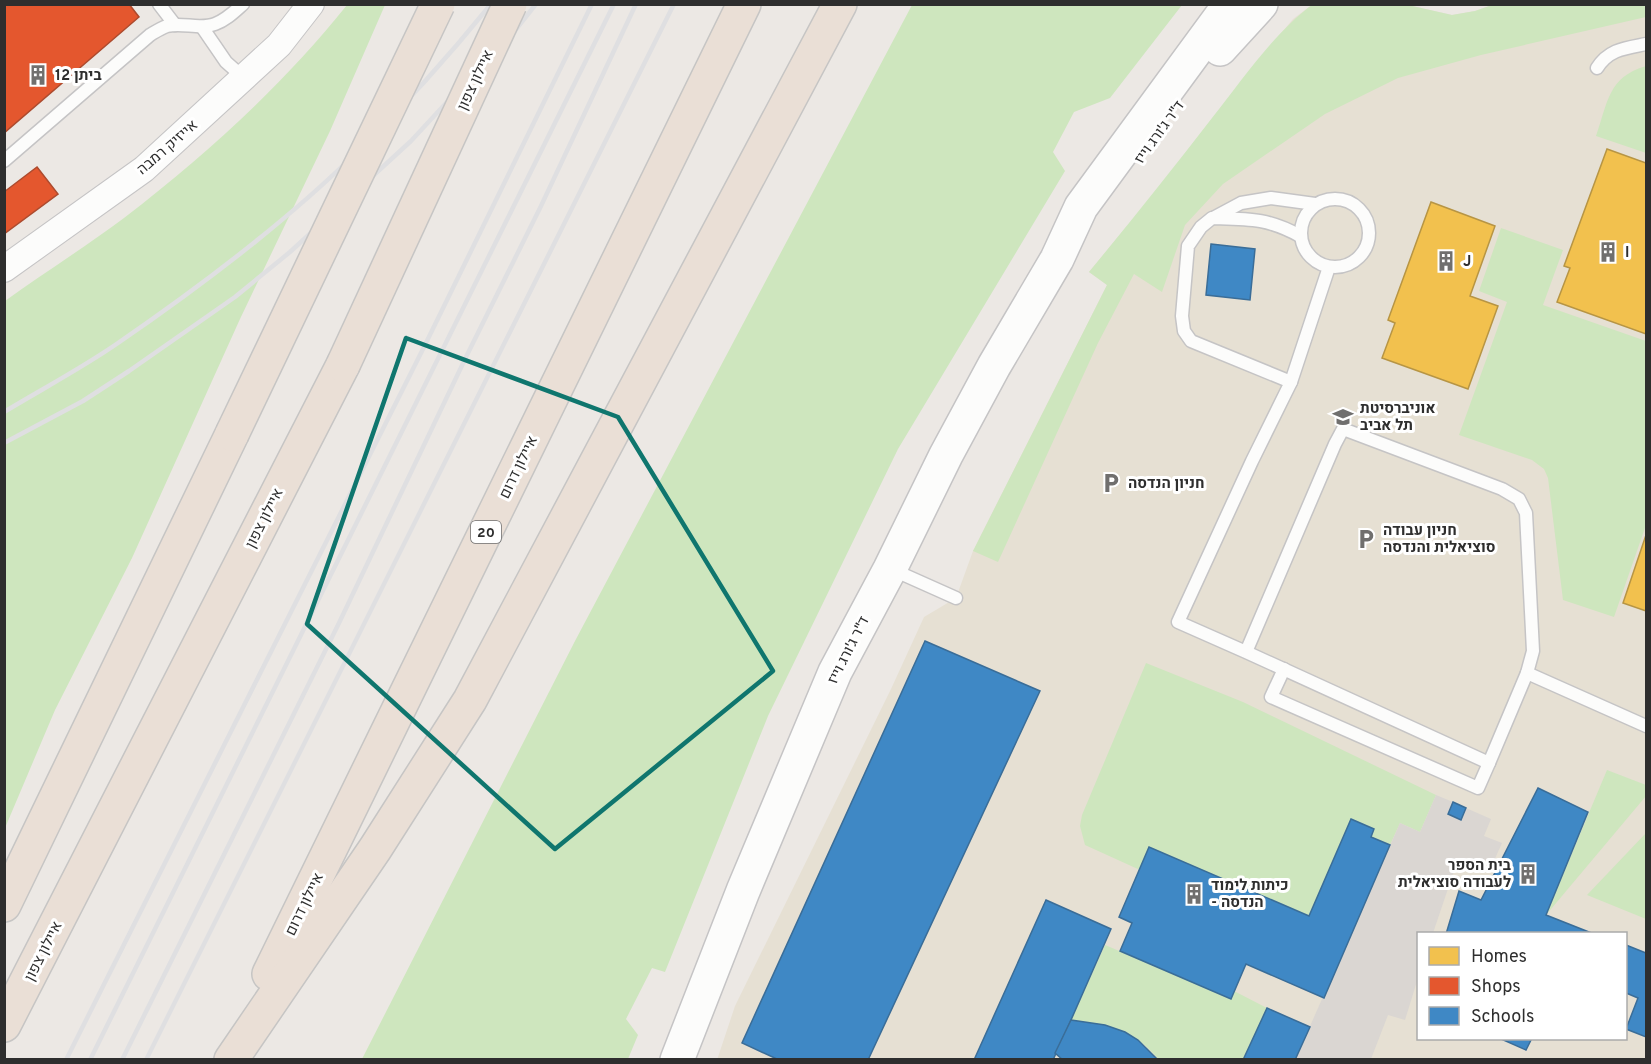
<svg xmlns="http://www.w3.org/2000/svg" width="1651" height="1064" font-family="Overpass,Heebo,sans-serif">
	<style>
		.education { fill: #e6e0d3; fill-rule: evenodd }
		.green { fill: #cee6be }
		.plaza { fill: #dad6d2 }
		.homes { fill: #f2c14e; stroke: #b79544; stroke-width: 1.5 }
		.shops { fill: #e4572e; stroke: #ad4b2e; stroke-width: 1.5 }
		.schools { fill: #3f88c5; stroke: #3a6d98; stroke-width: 1.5 }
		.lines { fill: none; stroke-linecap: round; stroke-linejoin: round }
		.lane-casing { stroke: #c5c4c5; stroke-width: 15 }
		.street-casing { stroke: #c5c4c5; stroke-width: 28 }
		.secondary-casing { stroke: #c5c4c5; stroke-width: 36 }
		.highway-casing { stroke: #c6c5c4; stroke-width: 36 }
		.lane { stroke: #fcfcfb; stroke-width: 12 }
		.street { stroke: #fcfcfb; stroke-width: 26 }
		.secondary { stroke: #fcfcfb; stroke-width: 33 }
		.highway { stroke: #eadfd6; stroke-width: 33 }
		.rail { stroke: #dfdfe1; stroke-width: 4.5 }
		.highway-bridge-casing { stroke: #c6c5c4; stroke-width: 36; stroke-linecap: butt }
		.highway-bridge { stroke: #eadfd6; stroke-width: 33 }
		.marked { fill: none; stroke: #0f766e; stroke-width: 4.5; stroke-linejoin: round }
		.labels { text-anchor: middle; stroke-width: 6; stroke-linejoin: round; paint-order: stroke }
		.shield { fill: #fff; stroke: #6d6d6d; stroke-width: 1.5 }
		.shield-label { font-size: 14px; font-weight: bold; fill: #2e2e2e }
		.poi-label { font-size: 15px; font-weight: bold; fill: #2e2e2e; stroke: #fff; text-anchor: start }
		.street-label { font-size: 15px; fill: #2e2e2e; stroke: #fff }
	</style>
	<rect width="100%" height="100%" fill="#ece8e4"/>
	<!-- education -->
	<path class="education" d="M 1313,4 L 1408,5 L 1452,15 L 1475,11 L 1492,5 L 1646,5 L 1646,1059 L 717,1060 L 735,1006 L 891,689 L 924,617 L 956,598 L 973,551 L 1107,285 L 1089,272 L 1148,201 L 1246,75 L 1293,19 ZM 1418,934 L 1626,934 L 1626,1038 L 1418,1038 Z"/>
	<!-- green -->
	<g class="green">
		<path d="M 1313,4 L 1408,5 L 1452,15 L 1475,11 L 1492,5 L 1646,4 L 1646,17 L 1481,55 L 1398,78 L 1325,114 L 1223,184 L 1185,225 L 1162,292 L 1134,274 L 1098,343 L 998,562 L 973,551 L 1107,285 L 1089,272 C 1131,221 1172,170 1212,118 C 1243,79 1273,34 1313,4 Z"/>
		<path d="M 347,5 L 385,5 L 330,131 L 240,319 L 132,558 L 55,710 L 5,828 L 5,301 C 44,273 85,247 124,218 C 206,155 283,85 347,5 Z"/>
		<path d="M 912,5 L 1182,5 L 1110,98 L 1074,112 L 1053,152 L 1065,171 L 898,449 L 768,716 L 665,972 L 652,968 L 626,1019 L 638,1035 L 628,1059 L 362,1059 L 575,641 Z"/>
		<path d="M 1646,66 L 1646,153 L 1596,136 C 1608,102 1608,77 1646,66 Z"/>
		<path d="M 1501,228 L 1563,250 L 1543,305 L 1646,341 L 1646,525 L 1614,617 L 1563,600 L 1548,478 L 1544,469 L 1532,460 L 1459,435 L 1507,302 L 1479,291 Z"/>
		<path d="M 1146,663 L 1243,702 L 1436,795 L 1420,832 L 1400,823 L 1390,845 L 1371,837 L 1374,829 L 1351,820 L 1309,916 L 1149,848 L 1140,870 L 1085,845 L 1080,826 L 1082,815 Z"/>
		<path d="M 1607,770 L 1646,785 L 1646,796 L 1546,915 Z"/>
		<path d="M 1646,833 L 1646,919 L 1587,895 Z"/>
		<path d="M 1105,945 L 1231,998 L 1234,991 L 1267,1008 L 1243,1059 L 1158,1059 C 1136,1031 1105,1024 1071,1020 Z"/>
	</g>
	<!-- plaza -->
	<path class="plaza" d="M 1436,795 L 1453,802 L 1448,814 L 1461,820 L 1466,808 L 1491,819 L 1484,836 L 1502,843 L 1493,863 L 1481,859 L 1475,864 L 1462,865 L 1454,871 L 1433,933 L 1418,934 L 1418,978 L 1405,1020 L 1388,1015 L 1371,1059 L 1295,1060 L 1400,823 L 1420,832 Z"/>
	<!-- homes -->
	<g class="homes">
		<path d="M 1607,149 L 1646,163 L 1646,334 L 1557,302 L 1570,268 L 1564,266 Z"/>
		<path d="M 1431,202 L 1495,226 L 1470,296 L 1498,306 L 1468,389 L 1382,358 L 1395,323 L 1388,320 Z"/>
		<path d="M 1646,535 L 1646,611 L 1623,603 Z"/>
	</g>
	<!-- shops -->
	<g class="shops">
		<path d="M 7,4 L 129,4 L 139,17 L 4,133 L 4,7 Z"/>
		<path d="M 37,167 L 58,194 L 4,234 L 4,192 Z"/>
	</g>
	<!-- schools -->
	<g class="schools">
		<path d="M 1211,244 L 1255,249 L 1250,300 L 1206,295 Z"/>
		<path d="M 925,641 L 1040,691 L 868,1060 L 779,1060 L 742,1043 Z"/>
		<path d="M 1538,788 L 1588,812 L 1546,915 L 1594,934 L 1446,934 L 1459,891 L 1481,900 Z"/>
		<path d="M 1453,802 L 1466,808 L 1461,820 L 1448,814 Z"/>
		<path d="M 1351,819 L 1374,829 L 1371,837 L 1390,845 L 1324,998 L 1246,964 L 1231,999 L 1120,951 L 1132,923 L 1119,917 L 1149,847 L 1309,916 Z"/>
		<path d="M 1046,900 L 1111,929 L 1071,1020 L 1053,1060 L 974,1060 Z"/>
		<path d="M 1626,945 L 1646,953 L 1646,1037 L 1626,1029 L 1638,998 L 1626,993 Z"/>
		<path d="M 1267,1008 L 1310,1027 L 1295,1060 L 1243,1060 Z"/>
		<path d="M 1071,1020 L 1105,1025 L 1125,1032 L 1138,1040 L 1158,1060 L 1063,1060 L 1055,1053 Z"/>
		<path d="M 1499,1038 L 1532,1038 L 1526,1050 Z"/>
	</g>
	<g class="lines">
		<!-- lane casing -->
		<g class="lane-casing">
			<g id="lane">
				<path d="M 159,4 L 175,25"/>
				<path d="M 202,27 L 226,62 L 244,78"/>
				<path d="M 1597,68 C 1609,49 1626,48 1646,44"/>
				<path d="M 4,161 L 150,35 C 155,32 161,28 167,26 C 183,22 199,30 215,24 C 226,20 234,12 243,4"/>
				<circle cx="1335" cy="233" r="34"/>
				<path d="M 1213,218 L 1241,203 L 1271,198 L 1315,204"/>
				<path d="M 1291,382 L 1329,267"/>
				<path d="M 891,569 L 956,598"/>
				<path d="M 1246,652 L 1335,444 L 1343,429 L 1502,489 L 1519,499 L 1526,513 L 1533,651 L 1527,673 L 1489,763 L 1246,652 L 1178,622 L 1252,461 L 1291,382 L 1191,341 L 1184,331 L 1182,316 L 1188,246 L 1201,227 L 1212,218 C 1248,219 1268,218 1300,236"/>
				<path d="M 1284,669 L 1271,697 L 1478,788 L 1489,763"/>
				<path d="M 1527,673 L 1646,726"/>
			</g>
		</g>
		<!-- street casing -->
		<g class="street-casing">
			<path id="street" d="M 4,269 L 144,169 L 279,45 L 311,4"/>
		</g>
		<!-- secondary casing -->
		<g class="secondary-casing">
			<g id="secondary">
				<path d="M 1220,49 L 1261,4"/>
				<path d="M 677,1060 L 743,891 L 835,672 L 890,569 L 946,455 L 994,366 L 1057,259 L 1081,207 L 1230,4"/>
			</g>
		</g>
		<!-- highway casing -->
		<g class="highway-casing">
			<g id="highway">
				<path d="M 4,905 L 232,434"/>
				<path d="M 269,974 L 744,4"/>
				<path d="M 4,1025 L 343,365"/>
				<path d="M 231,1060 L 375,849 L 470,700 L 840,4"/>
			</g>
		</g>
		<!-- lane -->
		<use href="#lane" class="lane"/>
		<!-- street -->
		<use href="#street" class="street"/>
		<!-- secondary -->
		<use href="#secondary" class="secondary"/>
		<!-- highway -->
		<use href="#highway" class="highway"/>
		<!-- rail -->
		<g class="rail">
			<path d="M 4,412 C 42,389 82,368 118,343 C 201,286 284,224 356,153 C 404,106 449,56 491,4"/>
			<path d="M 4,443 L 83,401 L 129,371 L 235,297 L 290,252 L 411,141 L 447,102 L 495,56 L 536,4"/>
			<path d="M 66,1060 L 423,349 L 592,4"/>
			<path d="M 90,1060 L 614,4"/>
			<path d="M 122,1060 L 339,623 L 467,355 L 541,206 L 636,4"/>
			<path d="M 146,1060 L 674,4"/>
		</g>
		<!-- highway-bridge casing -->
		<g class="highway-bridge-casing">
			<g id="highway-bridge">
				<path d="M 343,365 L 510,4"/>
				<path d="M 232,434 L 438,4"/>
			</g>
		</g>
		<!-- highway-bridge -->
		<use href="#highway-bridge" class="highway-bridge"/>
	</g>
	<!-- marked area -->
	<path class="marked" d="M 406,338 L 618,417 L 773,671 L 555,849 L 307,624 Z"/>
	<!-- icons -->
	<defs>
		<g id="building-bare" transform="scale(1.62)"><path d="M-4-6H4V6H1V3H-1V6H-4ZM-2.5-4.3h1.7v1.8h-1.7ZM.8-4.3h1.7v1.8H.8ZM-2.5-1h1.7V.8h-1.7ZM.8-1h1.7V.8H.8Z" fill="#706f6e" stroke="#fff" stroke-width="2.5" paint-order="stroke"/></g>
		<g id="university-bare" transform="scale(1.62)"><path d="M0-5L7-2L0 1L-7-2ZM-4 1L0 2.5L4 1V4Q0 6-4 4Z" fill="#706f6e" stroke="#fff" stroke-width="2.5" paint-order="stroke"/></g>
		<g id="parking-bare" transform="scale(1.62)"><path d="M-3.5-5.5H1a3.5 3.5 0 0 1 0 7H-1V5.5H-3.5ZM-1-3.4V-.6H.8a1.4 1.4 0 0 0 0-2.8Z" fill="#706f6e" stroke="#fff" stroke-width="2.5" paint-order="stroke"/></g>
	</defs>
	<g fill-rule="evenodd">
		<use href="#building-bare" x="38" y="75"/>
		<use href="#building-bare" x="1608" y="252"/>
		<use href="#building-bare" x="1446" y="261"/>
		<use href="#university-bare" x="1343" y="417"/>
		<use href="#parking-bare" x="1111" y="483"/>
		<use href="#parking-bare" x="1366" y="539"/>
		<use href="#building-bare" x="1528" y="874"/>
		<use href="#building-bare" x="1194" y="894"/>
	</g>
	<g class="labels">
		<!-- shield labels -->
		<rect class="shield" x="471" y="521" width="30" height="22" rx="4.5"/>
		<g class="shield-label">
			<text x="486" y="537">20</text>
		</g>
		<!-- poi labels -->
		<g class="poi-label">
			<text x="55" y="80">ביתן 12</text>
			<text x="1625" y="257">I</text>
			<text x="1463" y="266">J</text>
			<text x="1360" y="413">אוניברסיטת<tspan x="1360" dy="17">תל אביב</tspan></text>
			<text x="1128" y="488">חניון הנדסה</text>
			<text x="1383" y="535">חניון עבודה<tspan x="1383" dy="17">סוציאלית והנדסה</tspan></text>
			<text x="1511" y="870" text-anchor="end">בית הספר<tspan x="1511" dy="17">לעבודה סוציאלית</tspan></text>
			<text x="1211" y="890">כיתות לימוד<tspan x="1211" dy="17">- הנדסה</tspan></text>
		</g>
		<!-- street labels -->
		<g class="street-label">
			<text transform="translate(475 80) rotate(-65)" y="5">איילון צפון</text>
			<text transform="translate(1159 132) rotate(-54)" y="5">ד"ר ג'ורג וייז</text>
			<text transform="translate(167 147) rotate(-41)" y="5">אייזיק רמבה</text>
			<text transform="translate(518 467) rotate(-64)" y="5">איילון דרום</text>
			<text transform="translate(264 518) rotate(-63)" y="5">איילון צפון</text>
			<text transform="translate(848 650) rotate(-63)" y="5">ד"ר ג'ורג וייז</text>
			<text transform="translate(304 904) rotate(-64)" y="5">איילון דרום</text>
			<text transform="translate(43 951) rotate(-63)" y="5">איילון צפון</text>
		</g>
	</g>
	<!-- border -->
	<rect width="1651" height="1064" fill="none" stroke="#2e2e2e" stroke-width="12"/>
	<!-- legend -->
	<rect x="1417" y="932" width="210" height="108" fill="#ffffff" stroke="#ababab" stroke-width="1.5"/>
	<rect x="1429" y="947" width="30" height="18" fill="#f2c14e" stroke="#ababab" stroke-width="1.5"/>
	<text x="1471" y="962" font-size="18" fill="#2e2e2e">Homes</text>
	<rect x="1429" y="977" width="30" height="18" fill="#e4572e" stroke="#ababab" stroke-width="1.5"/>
	<text x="1471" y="992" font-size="18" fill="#2e2e2e">Shops</text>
	<rect x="1429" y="1007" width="30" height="18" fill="#3f88c5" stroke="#ababab" stroke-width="1.5"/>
	<text x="1471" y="1022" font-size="18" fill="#2e2e2e">Schools</text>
</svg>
